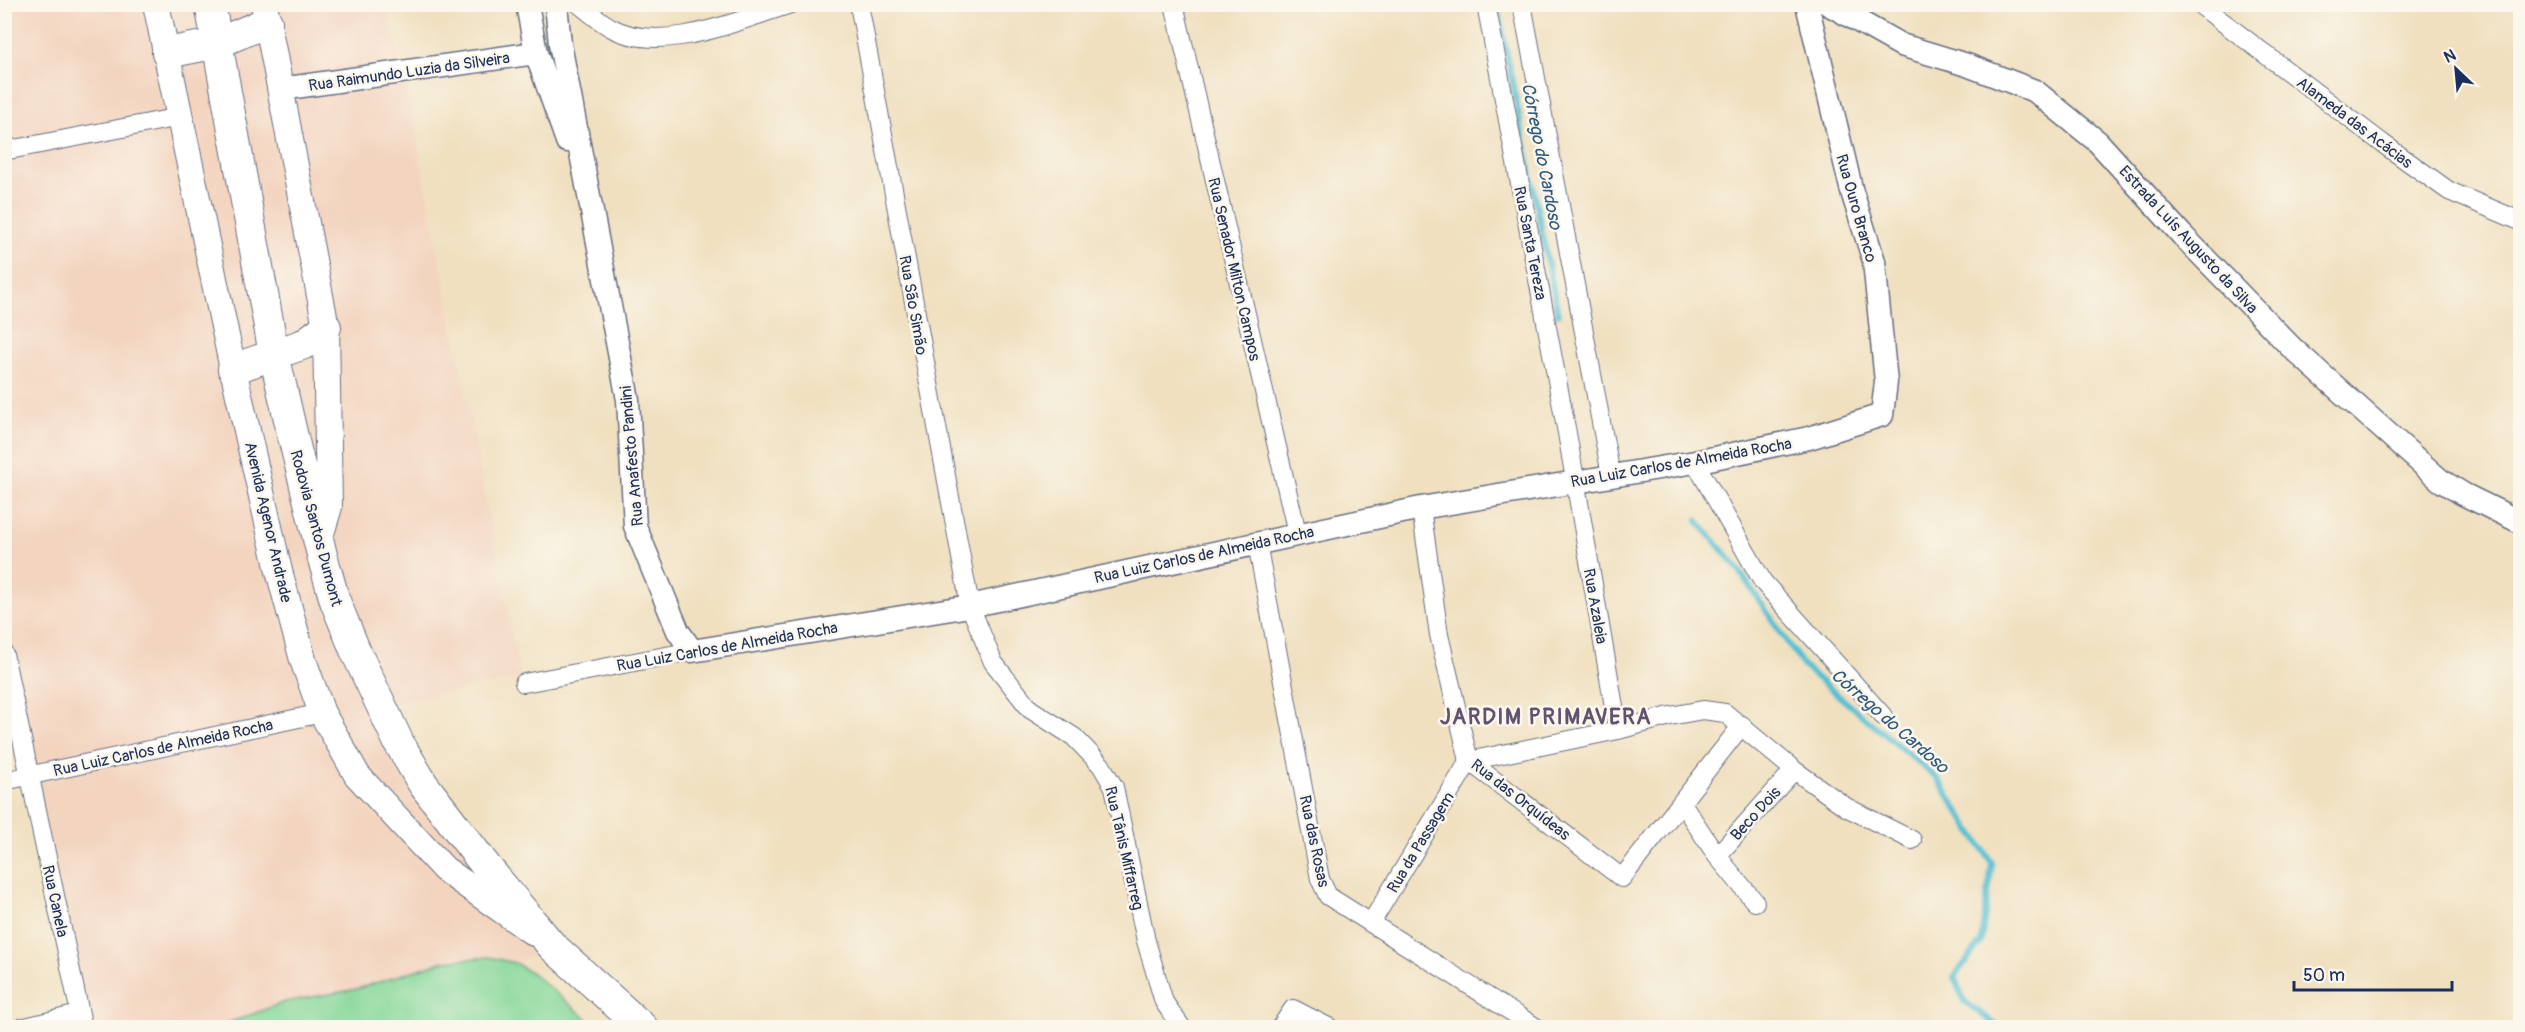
<svg xmlns="http://www.w3.org/2000/svg" width="2525" height="1032" font-family="Pangolin,sans-serif">
	<style>
		.built { fill: #f3d4bf }
		.green { fill: #85d799; stroke: #50837c; stroke-width: 1.5 }
		.lines { fill: none; stroke-linecap: round; stroke-linejoin: round }
		.stream { stroke: #56bfd2; stroke-width: 6 }
		.minor-casing { stroke: #666d80; stroke-width: 20 }
		.tertiary-casing { stroke: #666d80; stroke-width: 25 }
		.secondary-casing { stroke: #666d80; stroke-width: 28 }
		.trunk-casing { stroke: #666d80; stroke-width: 32 }
		.minor { stroke: #fff; stroke-width: 18 }
		.tertiary { stroke: #fff; stroke-width: 22 }
		.secondary { stroke: #fff; stroke-width: 26 }
		.trunk { stroke: #fff; stroke-width: 30 }
		.labels { text-anchor: middle; stroke-width: 5; stroke-linejoin: round; paint-order: stroke }
		.street-label { font-size: 16px; fill: #1b2f5e; stroke: #fbf7ec }
		.water-label { font-size: 18px; font-style: italic; fill: #2d5a81; stroke: #fbf7ec }
		.district-label { font-size: 22px; font-weight: bold; letter-spacing: 1.5px; fill: #605371; stroke: #fbf7ec }
	</style>
	<rect width="100%" height="100%" fill="#fbf7ec"/>
	<filter id="ink" filterUnits="userSpaceOnUse"><feTurbulence type="fractalNoise" baseFrequency=".0167" numOctaves="2"/><feDisplacementMap in="SourceGraphic" scale="12" xChannelSelector="R" yChannelSelector="G"/><feConvolveMatrix kernelMatrix="1 2 1 2 8 2 1 2 1" color-interpolation-filters="sRGB"/></filter>
	<filter id="wash" filterUnits="userSpaceOnUse"><feTurbulence type="fractalNoise" baseFrequency=".008" numOctaves="4" result="noise"/><feDisplacementMap in="SourceGraphic" scale="24" xChannelSelector="R" yChannelSelector="G"/><feGaussianBlur stdDeviation="1.35" result="paint"/><feColorMatrix in="noise" values="0 0 0 0 0 0 0 0 0 0 0 0 0 0 0 0 0 1.4 0 .05"/><feComposite in="paint" operator="in"/></filter>
	<g filter="url(#wash)">
		<rect width="100%" height="100%" fill="#f0e0c0"/>
		<!-- built -->
		<path class="built" d="M 4,5 L 386,5 L 410,103 L 520,678 L 382,705 L 550,947 L 515,963 L 489,957 L 356,989 L 285,1002 L 226,1024 L 202,1028 L 83,1027 L 5,646 Z"/>
		<!-- green -->
		<path class="green" d="M 489,957 L 515,963 L 532,973 L 597,1027 L 222,1027 L 226,1024 L 285,1002 L 357,989 L 444,961 Z"/>
		<g class="lines">
			<!-- stream -->
			<g class="stream">
				<path d="M 1497,4 L 1558,314"/>
				<path d="M 1697,520 L 1738,569 L 1804,667 L 1937,778 L 1992,863 L 1981,942 L 1954,977 L 1964,1001 L 1999,1027 L 2049,1024 L 2056,1028"/>
			</g>
		</g>
	</g>
	<g filter="url(#ink)">
		<g class="lines">
			<!-- minor casing -->
			<g class="minor-casing">
				<g id="minor">
					<path d="M 579,4 C 589,12 599,21 610,27 C 660,56 739,20 791,4"/>
					<path d="M 859,4 L 970,606 L 993,662 L 1030,709 L 1074,737 L 1101,765 L 1114,787 L 1146,941 L 1164,1002 L 1182,1028"/>
					<path d="M 1174,4 L 1297,533"/>
					<path d="M 1486,4 L 1567,433 L 1618,730"/>
					<path d="M 1522,4 L 1611,475"/>
					<path d="M 2199,4 L 2382,143 L 2449,191 L 2520,221"/>
					<path d="M 4,151 L 180,117"/>
					<path d="M 1695,462 L 1763,582 L 1883,716"/>
					<path d="M 1421,508 L 1439,635 L 1469,761 L 1622,878 L 1742,725"/>
					<path d="M 1257,543 L 1320,879 L 1328,896 L 1537,1028"/>
					<path d="M 4,654 L 83,1028"/>
					<path d="M 524,683 L 692,651"/>
					<path d="M 4,781 L 322,713"/>
					<path d="M 1682,803 L 1717,856 L 1755,902"/>
					<path d="M 1717,856 L 1794,770"/>
					<path d="M 1371,923 L 1469,761 L 1618,730 L 1670,716 L 1703,710 L 1725,713 L 1794,770 L 1846,807 L 1912,840"/>
					<path d="M 21,1028 L 79,1014"/>
					<path d="M 1280,1028 L 1293,1009 L 1330,1028"/>
				</g>
			</g>
			<!-- tertiary casing -->
			<g class="tertiary-casing">
				<g id="tertiary">
					<path d="M 527,4 L 536,53 L 567,141"/>
					<path d="M 556,4 L 560,44 L 628,400 L 635,526 L 678,631 L 692,651 L 970,606 L 1421,508 L 1695,462 L 1809,438 L 1882,415 L 1886,382 L 1874,261 L 1852,192 L 1807,4"/>
					<path d="M 1828,4 L 1901,45 L 1967,65 L 2035,91 L 2098,142 L 2182,235 L 2292,348 L 2357,406 L 2440,480 L 2463,494 L 2520,522"/>
					<path d="M 281,89 L 536,53"/>
				</g>
			</g>
			<!-- secondary casing -->
			<g class="secondary-casing">
				<g id="secondary">
					<path d="M 156,4 L 233,369 L 279,571 L 303,660 L 322,713 L 357,775 L 444,869 L 534,933"/>
					<path d="M 264,4 L 326,327 L 329,507 L 318,543"/>
				</g>
			</g>
			<!-- trunk casing -->
			<g class="trunk-casing">
				<g id="trunk">
					<path d="M 210,4 L 274,354 L 293,437 L 323,559 L 335,601 L 355,650 L 399,743 L 423,784 L 485,865 L 552,946 L 643,1028"/>
					<path d="M 167,53 L 218,43 L 267,22"/>
					<path d="M 233,369 L 304,344 L 326,327"/>
				</g>
			</g>
			<!-- minor -->
			<use href="#minor" class="minor"/>
			<!-- tertiary -->
			<use href="#tertiary" class="tertiary"/>
			<!-- secondary -->
			<use href="#secondary" class="secondary"/>
			<!-- trunk -->
			<use href="#trunk" class="trunk"/>
		</g>
	</g>
	<g class="labels">
		<!-- street labels -->
		<g class="street-label">
			<text transform="translate(409 71) rotate(-8)" y="6">Rua Raimundo Luzia da Silveira</text>
			<text transform="translate(2355 122) rotate(37)" y="6">Alameda das Acácias</text>
			<text transform="translate(1857 208) rotate(74)" y="6">Rua Ouro Branco</text>
			<text transform="translate(2189 239) rotate(47)" y="6">Estrada Luís Augusto da Silva</text>
			<text transform="translate(1531 243) rotate(79)" y="6">Rua Santa Tereza</text>
			<text transform="translate(1235 269) rotate(77)" y="6">Rua Senador Milton Campos</text>
			<text transform="translate(914 305) rotate(80)" y="6">Rua São Simão</text>
			<text transform="translate(631 456) rotate(-95)" y="6">Rua Anafesto Pandini</text>
			<text transform="translate(1681 462) rotate(-10)" y="6">Rua Luiz Carlos de Almeida Rocha</text>
			<text transform="translate(269 522) rotate(77)" y="6">Avenida Agenor Andrade</text>
			<text transform="translate(317 528) rotate(75)" y="6">Rodovia Santos Dumont</text>
			<text transform="translate(1204 554) rotate(-12)" y="6">Rua Luiz Carlos de Almeida Rocha</text>
			<text transform="translate(1596 606) rotate(80)" y="6">Rua Azaleia</text>
			<text transform="translate(727 646) rotate(-10)" y="6">Rua Luiz Carlos de Almeida Rocha</text>
			<text transform="translate(163 747) rotate(-12)" y="6">Rua Luiz Carlos de Almeida Rocha</text>
			<text transform="translate(1521 799) rotate(38)" y="6">Rua das Orquídeas</text>
			<text transform="translate(1755 813) rotate(-48)" y="6">Beco Dois</text>
			<text transform="translate(1315 841) rotate(78)" y="6">Rua das Rosas</text>
			<text transform="translate(1420 842) rotate(-59)" y="6">Rua da Passagem</text>
			<text transform="translate(1125 848) rotate(77)" y="6">Rua Tânis Miffarreg</text>
			<text transform="translate(56 901) rotate(78)" y="6">Rua Canela</text>
		</g>
		<!-- water labels -->
		<g class="water-label">
			<text transform="translate(1542 156) rotate(79)" y="6">Córrego do Cardoso</text>
			<text transform="translate(1890 721) rotate(41)" y="6">Córrego do Cardoso</text>
		</g>
		<!-- district labels -->
		<g class="district-label">
			<text x="1546" y="724">JARDIM PRIMAVERA</text>
		</g>
	</g>
	<!-- margin -->
	<rect width="2525" height="1032" fill="none" stroke="#fbf7ec" stroke-width="24"/>
	<!-- north arrow -->
	<g transform="translate(2456 69) rotate(334)" stroke="#fbf7ec" stroke-width="4.5" paint-order="stroke">
	<path d="M0-4.5L10 22L0 15L-10 22Z" fill="#1b2f5e"/>
	<text y="-9" font-size="16" font-weight="bold" text-anchor="middle" fill="#1b2f5e">N</text>
	</g>
	<!-- scale -->
	<path d="M2294 981v9h158v-9" fill="none" stroke="#1b2f5e" stroke-width="3"/>
	<text x="2303" y="981" font-size="18" fill="#1b2f5e" stroke="#fbf7ec" stroke-width="4.5" paint-order="stroke">50 m</text>
</svg>
